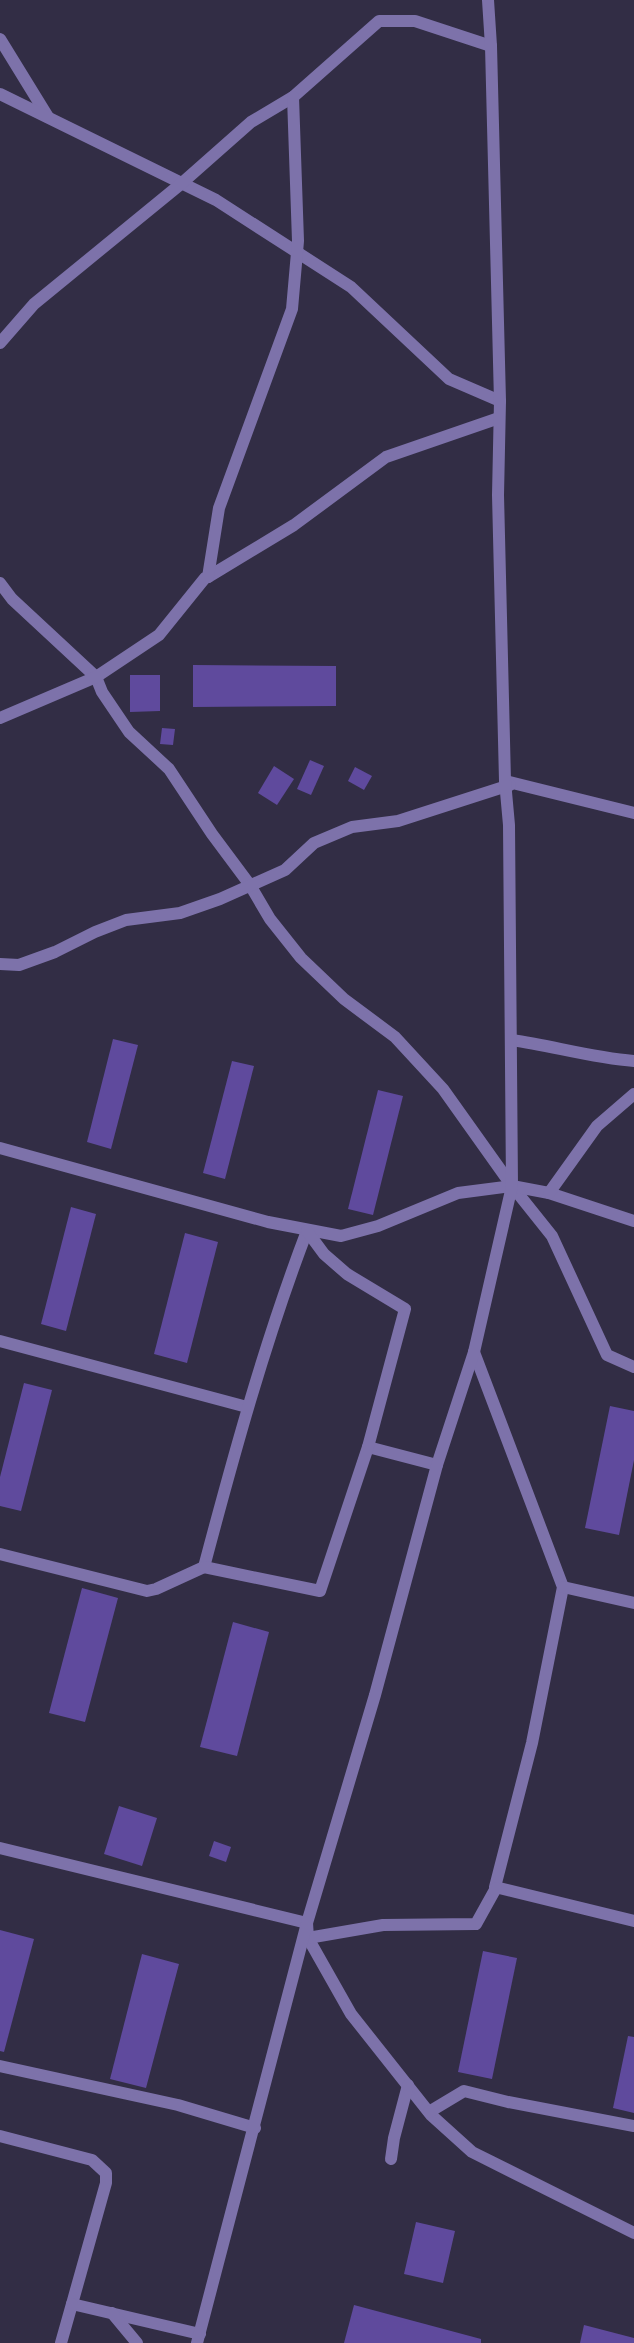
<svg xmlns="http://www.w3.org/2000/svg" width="634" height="2343" font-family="Cabin,sans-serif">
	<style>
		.building { fill: #5f4a9d }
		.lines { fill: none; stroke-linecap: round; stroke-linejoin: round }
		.street { stroke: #7d72aa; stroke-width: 12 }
	</style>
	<rect width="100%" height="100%" fill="#322d45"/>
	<!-- building -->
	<g class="building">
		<path d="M 193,665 L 336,666 L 336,706 L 193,707 Z"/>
		<path d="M 130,675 L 160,675 L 160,711 L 130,712 Z"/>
		<path d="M 162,728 L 175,729 L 173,745 L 160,744 Z"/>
		<path d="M 310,760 L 324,766 L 311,795 L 297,789 Z"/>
		<path d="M 274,766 L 294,779 L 277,805 L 258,793 Z"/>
		<path d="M 355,767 L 372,776 L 364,790 L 348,781 Z"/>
		<path d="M 113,1039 L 138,1045 L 111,1149 L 87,1142 Z"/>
		<path d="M 232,1061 L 254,1066 L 225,1179 L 203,1173 Z"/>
		<path d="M 378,1090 L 403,1096 L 373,1215 L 348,1209 Z"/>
		<path d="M 71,1207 L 96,1214 L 66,1331 L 41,1324 Z"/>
		<path d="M 185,1233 L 218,1242 L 187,1363 L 154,1354 Z"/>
		<path d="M 24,1383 L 52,1390 L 21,1511 L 0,1506 L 0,1477 Z"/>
		<path d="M 610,1406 L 634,1411 L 634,1460 L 619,1535 L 585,1528 Z"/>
		<path d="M 82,1588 L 118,1598 L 85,1722 L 49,1713 Z"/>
		<path d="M 233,1622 L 269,1632 L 237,1756 L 200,1747 Z"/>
		<path d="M 119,1806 L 157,1818 L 142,1866 L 104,1854 Z"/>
		<path d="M 214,1841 L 231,1847 L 226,1862 L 209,1856 Z"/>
		<path d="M 0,1930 L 34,1939 L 4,2052 L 0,2051 Z"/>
		<path d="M 483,1951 L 517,1958 L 492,2079 L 458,2072 Z"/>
		<path d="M 142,1954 L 179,1964 L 146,2088 L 110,2079 Z"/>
		<path d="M 628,2036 L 634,2037 L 634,2113 L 613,2108 Z"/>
		<path d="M 416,2222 L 455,2231 L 443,2283 L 404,2274 Z"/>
		<path d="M 354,2305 L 481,2339 L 481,2343 L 344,2343 Z"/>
		<path d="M 584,2325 L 634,2338 L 634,2343 L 580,2343 Z"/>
	</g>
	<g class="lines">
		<!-- street -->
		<g class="street">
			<path d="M 0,39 L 48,117"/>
			<path d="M 0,94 L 216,200 L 351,287 L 449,379 L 500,401"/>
			<path d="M 0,343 L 34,304 L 182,183 L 251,122 L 293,97 L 379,21 L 415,21 L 491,46"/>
			<path d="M 208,577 L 294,525 L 386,457 L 499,418"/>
			<path d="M 0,583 L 12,599 L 96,677 L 102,692 L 129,732 L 169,769 L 212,834 L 250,885 L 270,919 L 301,958 L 344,999 L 395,1037 L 443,1089 L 512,1186 L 552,1236 L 607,1355 L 634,1367"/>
			<path d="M 0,718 L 96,677 L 159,635 L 205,578 L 208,577 L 219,508 L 292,309 L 298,241 L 293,97"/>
			<path d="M 505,781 L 634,813"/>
			<path d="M 0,964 L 19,965 L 55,952 L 95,932 L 126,920 L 180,913 L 220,899 L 285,870 L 314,843 L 352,827 L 398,821 L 510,785"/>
			<path d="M 512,1040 C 553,1046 593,1058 634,1061"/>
			<path d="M 0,1148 L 268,1222 L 341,1236 L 378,1226 L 458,1193 L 512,1186 L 549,1193 L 634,1221"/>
			<path d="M 549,1193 L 597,1126 L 634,1094"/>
			<path d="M 0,1341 L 247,1407"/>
			<path d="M 474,1352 L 563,1587 L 532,1743 L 495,1887 L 634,1921"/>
			<path d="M 368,1447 L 437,1465"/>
			<path d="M 0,1554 L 147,1591 L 156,1589 L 204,1567 C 234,1454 265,1341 307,1231"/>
			<path d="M 204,1567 L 320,1591 L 368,1447 L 405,1309 L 347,1274 L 324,1254 L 307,1231"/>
			<path d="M 563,1587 L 634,1603"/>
			<path d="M 0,1848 L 307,1923 L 308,1938 L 351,2014 L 431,2115 L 472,2152 L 634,2233"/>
			<path d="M 308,1938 L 383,1925 L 476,1924 L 496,1888"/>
			<path d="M 0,2066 L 178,2105 L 255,2128"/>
			<path d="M 429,2112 L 464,2091 L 508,2102 L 634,2126"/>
			<path d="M 0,2136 L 92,2160 L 106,2173 L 106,2183 L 72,2304 L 200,2334"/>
			<path d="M 391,2159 L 394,2138 L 408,2085"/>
			<path d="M 112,2313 L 137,2343"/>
			<path d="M 61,2343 L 72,2304"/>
			<path d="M 197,2343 L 307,1923 L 375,1695 L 437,1465 L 474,1352 L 512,1186 L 509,825 L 505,781 L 498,495 L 500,401 L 491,46 L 488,0"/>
		</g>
	</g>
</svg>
